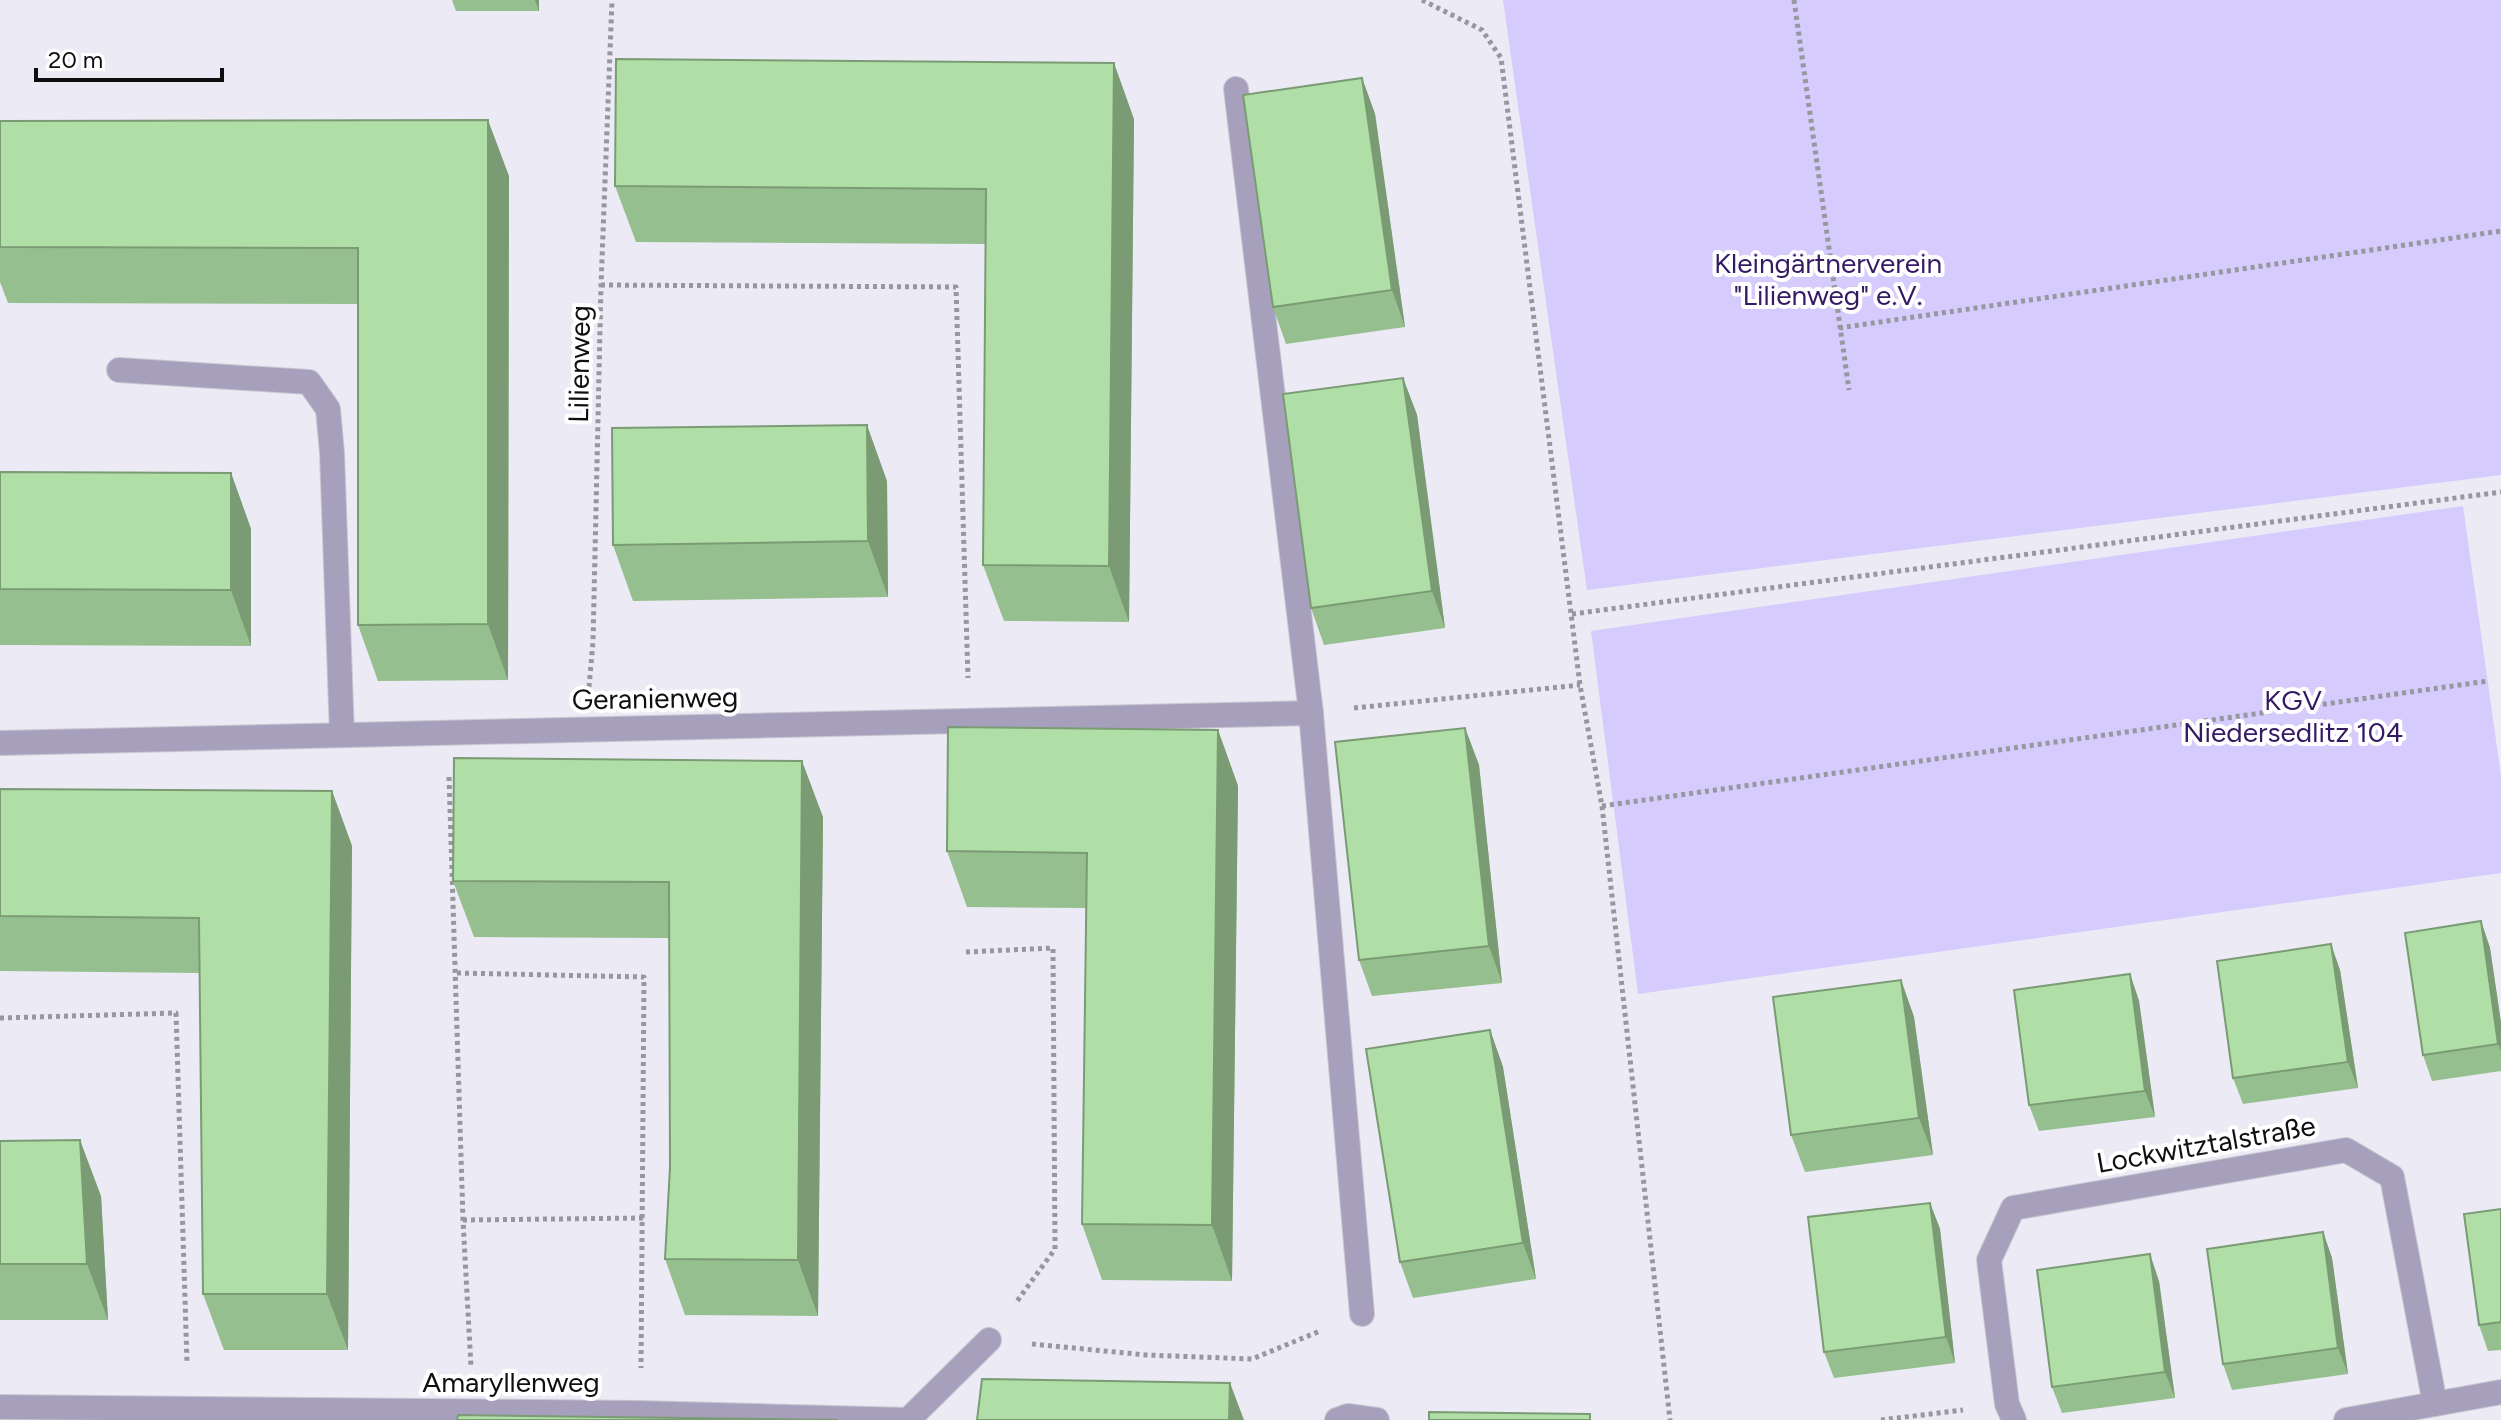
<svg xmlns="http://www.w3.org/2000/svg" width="2501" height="1420" font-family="Figtree,sans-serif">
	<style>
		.green { fill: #d5cbfc }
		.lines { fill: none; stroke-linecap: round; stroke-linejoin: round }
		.lane-casing { stroke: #c9c7d1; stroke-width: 26 }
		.street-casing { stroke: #c9c7d1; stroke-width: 26 }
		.path { stroke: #98979f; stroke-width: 5; stroke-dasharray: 4 4; stroke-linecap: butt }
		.lane { stroke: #a6a0bc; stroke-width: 24 }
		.street { stroke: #a6a0bc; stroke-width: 24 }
		.wall { fill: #96bf8f }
		.shaded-wall { fill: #7a9b74 }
		.building { fill: #afdea6; stroke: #7a9b74; stroke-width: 2 }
		.labels { text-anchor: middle; stroke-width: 8; stroke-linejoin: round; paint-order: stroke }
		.park-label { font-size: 28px; fill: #341a63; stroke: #fff }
		.street-label { font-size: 28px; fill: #0f0f12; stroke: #fff }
	</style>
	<rect width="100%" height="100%" fill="#eceaf5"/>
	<!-- green -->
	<g class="green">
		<path d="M 1503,0 L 2501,0 L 2501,475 L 1587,590 Z"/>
		<path d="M 2463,506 L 2501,776 L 2501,873 L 1638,994 L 1591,631 Z"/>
	</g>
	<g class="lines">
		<!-- lane casing -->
		<g class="lane-casing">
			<g id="lane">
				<path d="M 1236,89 L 1311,713 L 1362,1314"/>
				<path d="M 119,370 L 309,382 L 328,409 L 332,453 L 342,735"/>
			</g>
		</g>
		<!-- street casing -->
		<g class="street-casing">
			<g id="street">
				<path d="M 0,743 L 1311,713"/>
				<path d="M 0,1407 L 640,1413 L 908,1420 L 989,1340"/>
				<path d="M 1337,1420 L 1348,1416 L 1377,1420"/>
				<path d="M 2014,1420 L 2007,1404 L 1989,1260 L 2013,1208 L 2346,1150 L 2392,1177 L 2435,1404"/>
				<path d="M 2346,1420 L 2501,1392"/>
			</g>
		</g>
		<!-- path -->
		<g class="path">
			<path d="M 1422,0 L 1482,30 L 1501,58 L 1580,685 L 1602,806 L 1670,1420"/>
			<path d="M 1794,0 L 1849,390"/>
			<path d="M 601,285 L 956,287 L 968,678"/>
			<path d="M 1839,328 L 2501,231"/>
			<path d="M 1572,614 L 2501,492"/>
			<path d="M 589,687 L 593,642 L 601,285 L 612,0"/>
			<path d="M 1354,708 L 1580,685"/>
			<path d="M 449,777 L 463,1220 L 471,1367"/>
			<path d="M 1602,806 L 2488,681"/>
			<path d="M 966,952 L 1053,948 L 1055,1249 L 1015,1304"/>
			<path d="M 457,973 L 644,977 L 641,1368"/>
			<path d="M 0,1018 L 176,1013 L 187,1363"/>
			<path d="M 463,1220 L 644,1218"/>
			<path d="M 1032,1344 L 1146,1355 L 1252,1359 L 1320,1331"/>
			<path d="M 1881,1420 L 1963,1410"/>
		</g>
		<!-- lane -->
		<use href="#lane" class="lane"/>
		<!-- street -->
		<use href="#street" class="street"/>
	</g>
	<!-- wall -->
	<g class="wall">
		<path d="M 452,0 L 539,0 L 539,11 L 456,11 Z"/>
		<path d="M 1362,78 L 1375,114 L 1405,327 L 1286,344 L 1273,307 Z"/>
		<path d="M 1134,119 L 1129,622 L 1004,621 L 983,565 L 986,244 L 636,242 L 615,186 Z"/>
		<path d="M 0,121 L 509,176 L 508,680 L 378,681 L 358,625 L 358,304 L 8,303 L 0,282 Z"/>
		<path d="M 1403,378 L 1417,415 L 1445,628 L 1324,645 L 1311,608 Z"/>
		<path d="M 0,472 L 231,473 L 251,529 L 251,646 L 0,645 Z"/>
		<path d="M 887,481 L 888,597 L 633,601 L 613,545 Z"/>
		<path d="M 1465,728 L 1479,765 L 1502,983 L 1372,996 L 1359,960 Z"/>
		<path d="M 1218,730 L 1238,786 L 1232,1281 L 1102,1280 L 1082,1224 L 1086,908 L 967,907 L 947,851 Z"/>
		<path d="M 0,789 L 332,791 L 352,846 L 348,1350 L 224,1350 L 203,1294 L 200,973 L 0,971 Z"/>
		<path d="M 823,817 L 818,1316 L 685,1315 L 665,1259 L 670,1167 L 669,938 L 474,937 L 453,881 Z"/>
		<path d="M 2481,921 L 2490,948 L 2501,1023 L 2501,1071 L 2432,1081 L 2423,1055 Z"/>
		<path d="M 2340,970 L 2358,1088 L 2243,1104 L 2233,1078 Z"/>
		<path d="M 2130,974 L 2139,1001 L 2155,1117 L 2039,1131 L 2029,1105 Z"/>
		<path d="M 1901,980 L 1914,1017 L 1933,1155 L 1805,1172 L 1791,1135 Z"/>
		<path d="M 1490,1030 L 1503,1067 L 1536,1279 L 1413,1298 L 1400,1262 Z"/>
		<path d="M 0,1141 L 101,1196 L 108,1320 L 0,1320 Z"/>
		<path d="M 1930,1203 L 1940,1229 L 1955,1363 L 1834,1378 L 1824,1352 Z"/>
		<path d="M 2501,1209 L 2501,1350 L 2488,1351 L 2479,1325 Z"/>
		<path d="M 2323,1232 L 2332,1258 L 2348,1374 L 2232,1390 L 2223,1364 Z"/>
		<path d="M 2159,1281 L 2175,1398 L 2062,1413 L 2052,1387 Z"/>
	</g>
	<!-- shaded-wall -->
	<g class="shaded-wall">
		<path d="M 535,0 L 539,0 L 539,11 Z"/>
		<path d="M 1114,63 L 1134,119 L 1129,622 L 1109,566 Z"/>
		<path d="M 1362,78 L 1375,114 L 1405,327 L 1392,290 Z"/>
		<path d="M 488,120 L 509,176 L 508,680 L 488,624 Z"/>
		<path d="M 1403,378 L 1417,415 L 1445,628 L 1432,591 Z"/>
		<path d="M 867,425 L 887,481 L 888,597 L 868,541 Z"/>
		<path d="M 231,473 L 251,529 L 251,646 L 231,590 Z"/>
		<path d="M 1465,728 L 1479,765 L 1502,983 L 1489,946 Z"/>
		<path d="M 1218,730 L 1238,786 L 1232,1281 L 1212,1225 Z"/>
		<path d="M 802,761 L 823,817 L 818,1316 L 798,1260 Z"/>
		<path d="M 332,791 L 352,846 L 348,1350 L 327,1294 Z"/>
		<path d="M 2481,921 L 2490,948 L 2501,1023 L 2501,1051 L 2498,1044 Z"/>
		<path d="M 2331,944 L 2340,970 L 2358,1088 L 2348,1062 Z"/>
		<path d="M 2130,974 L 2139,1001 L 2155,1117 L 2145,1091 Z"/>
		<path d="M 1901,980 L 1914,1017 L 1933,1155 L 1919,1118 Z"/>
		<path d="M 1490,1030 L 1503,1067 L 1536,1279 L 1523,1243 Z"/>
		<path d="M 80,1140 L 101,1196 L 108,1320 L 87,1264 Z"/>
		<path d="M 1930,1203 L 1940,1229 L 1955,1363 L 1946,1337 Z"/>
		<path d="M 2323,1232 L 2332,1258 L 2348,1374 L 2338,1348 Z"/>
		<path d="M 2150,1254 L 2159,1281 L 2175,1398 L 2165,1372 Z"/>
		<path d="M 1230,1383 L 1244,1420 L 1229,1420 Z"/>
	</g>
	<!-- building -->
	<g class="building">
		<path d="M 616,59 L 1114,63 L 1109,566 L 983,565 L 986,189 L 615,186 Z"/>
		<path d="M 1362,78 L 1392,290 L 1273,307 L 1243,95 Z"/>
		<path d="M 488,120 L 488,624 L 358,625 L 358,248 L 0,247 L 0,121 Z"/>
		<path d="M 1403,378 L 1432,591 L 1311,608 L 1283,394 Z"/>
		<path d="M 867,425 L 868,541 L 613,545 L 612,428 Z"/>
		<path d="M 0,472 L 231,473 L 231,590 L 0,589 Z"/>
		<path d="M 948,727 L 1218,730 L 1212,1225 L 1082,1224 L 1087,853 L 947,851 Z"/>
		<path d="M 1465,728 L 1489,946 L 1359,960 L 1335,742 Z"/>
		<path d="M 454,758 L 802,761 L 798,1260 L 665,1259 L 670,1167 L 669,882 L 453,881 Z"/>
		<path d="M 0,789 L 332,791 L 327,1294 L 203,1294 L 199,918 L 0,916 Z"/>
		<path d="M 2481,921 L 2498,1044 L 2423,1055 L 2405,933 Z"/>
		<path d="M 2331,944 L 2348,1062 L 2233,1078 L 2217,961 Z"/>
		<path d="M 2130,974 L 2145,1091 L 2029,1105 L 2014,990 Z"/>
		<path d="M 1901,980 L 1919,1118 L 1791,1135 L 1773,997 Z"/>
		<path d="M 1490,1030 L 1523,1243 L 1400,1262 L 1366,1049 Z"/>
		<path d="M 80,1140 L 87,1264 L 0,1264 L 0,1141 Z"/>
		<path d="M 1930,1203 L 1946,1337 L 1824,1352 L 1808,1217 Z"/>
		<path d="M 2501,1209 L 2501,1322 L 2479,1325 L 2464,1214 Z"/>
		<path d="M 2323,1232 L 2338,1348 L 2223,1364 L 2207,1249 Z"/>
		<path d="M 2150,1254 L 2165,1372 L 2052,1387 L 2037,1270 Z"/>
		<path d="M 982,1379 L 1230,1383 L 1229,1420 L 977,1420 Z"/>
		<path d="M 1429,1412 L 1590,1414 L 1590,1420 L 1429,1420 Z"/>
		<path d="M 458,1415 L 838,1420 L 457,1420 Z"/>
	</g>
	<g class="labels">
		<!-- park labels -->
		<g class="park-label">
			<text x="1828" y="273">Kleingärtnerverein<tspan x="1828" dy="32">"Lilienweg" e.V.</tspan></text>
			<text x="2293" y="710">KGV<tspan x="2293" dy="32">Niedersedlitz 104</tspan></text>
		</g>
		<!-- street labels -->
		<g class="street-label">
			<text transform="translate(579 364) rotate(-89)" y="10">Lilienweg</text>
			<text transform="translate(655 698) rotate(-1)" y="10">Geranienweg</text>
			<text transform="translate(2206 1144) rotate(-10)" y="10">Lockwitztalstraße</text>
			<text x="511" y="1392">Amaryllenweg</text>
		</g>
	</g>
	<!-- scale -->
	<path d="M36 68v12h186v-12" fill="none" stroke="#0f0f12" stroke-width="4"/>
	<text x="48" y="68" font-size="24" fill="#0f0f12" stroke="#ffffff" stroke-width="6" paint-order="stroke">20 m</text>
</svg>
